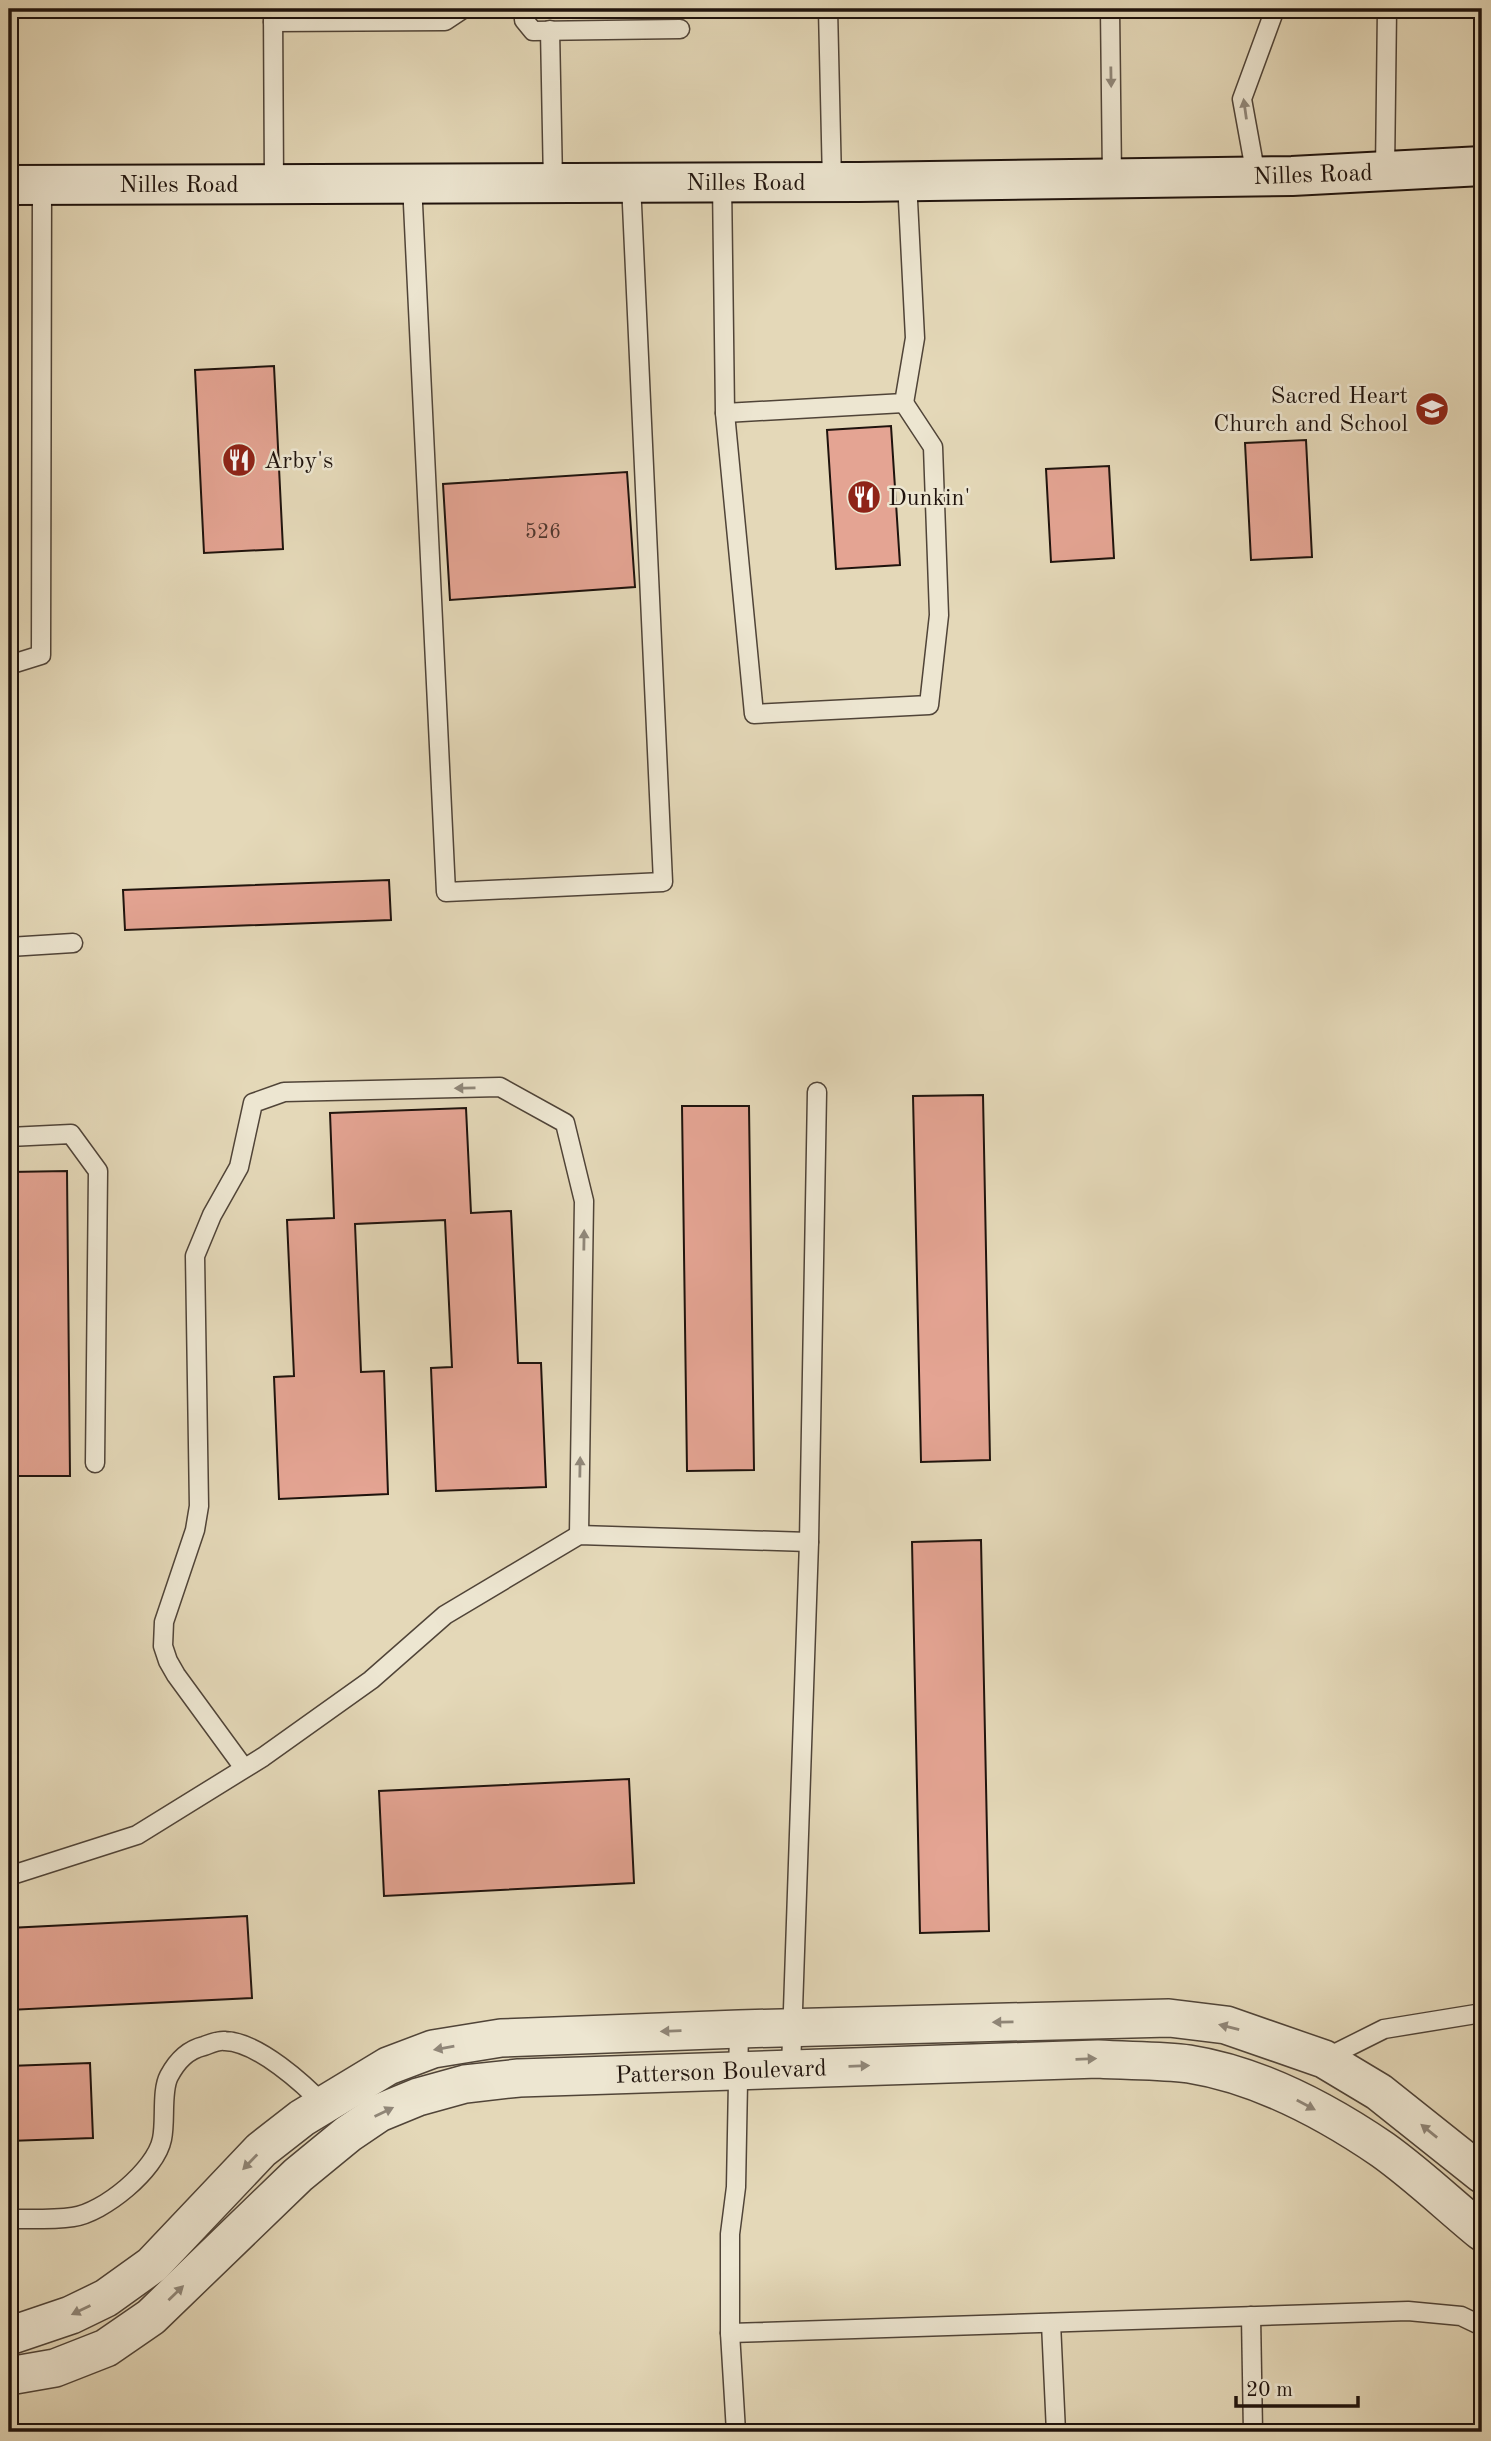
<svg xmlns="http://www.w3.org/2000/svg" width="1491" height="2441" font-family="'Old Standard TT',serif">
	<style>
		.building { fill: #e4a493; stroke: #1f130d; stroke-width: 2 }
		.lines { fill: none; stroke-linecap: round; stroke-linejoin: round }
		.lane-casing { stroke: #504438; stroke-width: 21 }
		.street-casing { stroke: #504438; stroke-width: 40 }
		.secondary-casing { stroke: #1f130d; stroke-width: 42 }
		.lane { stroke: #ede6d1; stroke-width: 18 }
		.street { stroke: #ede6d1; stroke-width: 37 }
		.secondary { stroke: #ede6d1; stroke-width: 38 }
		.oneway { fill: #908779 }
		.labels { text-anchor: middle; stroke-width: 5; stroke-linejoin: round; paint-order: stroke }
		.number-label { font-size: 21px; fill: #50372e }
		.street-label { font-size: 24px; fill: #1f130d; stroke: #ede6d1 }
		.poi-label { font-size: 24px; fill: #1f130d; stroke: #ede6d1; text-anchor: start }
	</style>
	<rect width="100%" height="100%" fill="#e4d8b8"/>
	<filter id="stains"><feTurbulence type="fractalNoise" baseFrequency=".00286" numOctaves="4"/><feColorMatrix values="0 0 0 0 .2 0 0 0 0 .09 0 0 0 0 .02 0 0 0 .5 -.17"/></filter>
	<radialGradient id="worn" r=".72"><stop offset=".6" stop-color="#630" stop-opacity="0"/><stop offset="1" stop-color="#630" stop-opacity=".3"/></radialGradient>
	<!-- building -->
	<g class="building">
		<path d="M 274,366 L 283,549 L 204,553 L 195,370 Z"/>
		<path d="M 891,426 L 900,565 L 836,569 L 827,430 Z"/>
		<path d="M 1306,440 L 1312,557 L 1251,560 L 1245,443 Z"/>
		<path d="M 1109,466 L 1114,558 L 1051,562 L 1046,469 Z"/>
		<path d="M 627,472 L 635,587 L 450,600 L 443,484 Z"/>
		<path d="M 389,880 L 391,920 L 125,930 L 123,890 Z"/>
		<path d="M 983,1095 L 990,1460 L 921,1462 L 913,1096 Z"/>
		<path d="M 682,1106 L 749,1106 L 754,1470 L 687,1471 Z"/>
		<path d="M 466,1108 L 471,1213 L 511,1211 L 518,1363 L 541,1363 L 546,1487 L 436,1491 L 431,1368 L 452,1367 L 445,1220 L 355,1224 L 361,1372 L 384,1371 L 388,1494 L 279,1499 L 274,1377 L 294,1376 L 287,1220 L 334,1218 L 330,1113 Z"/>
		<path d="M 67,1171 L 70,1476 L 13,1476 L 10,1172 Z"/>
		<path d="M 981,1540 L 989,1931 L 920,1933 L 912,1542 Z"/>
		<path d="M 629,1779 L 634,1883 L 384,1896 L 379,1791 Z"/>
		<path d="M 247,1916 L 252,1998 L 9,2010 L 9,1928 Z"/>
		<path d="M 90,2063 L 93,2138 L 9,2141 L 9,2066 Z"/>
	</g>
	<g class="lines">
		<!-- lane casing -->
		<g class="lane-casing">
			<g id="lane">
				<path d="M 273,9 L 274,184"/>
				<path d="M 524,9 L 524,20 L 533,31 L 680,29"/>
				<path d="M 828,9 L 832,182"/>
				<path d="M 1110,9 L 1112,178"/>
				<path d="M 273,22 L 445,21 L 463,9"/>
				<path d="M 550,30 L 553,183"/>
				<path d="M 1385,171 L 1387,9"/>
				<path d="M 1256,176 L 1242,99 L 1275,9"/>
				<path d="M 722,182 L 725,413 L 904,403 L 915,338 L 907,181"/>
				<path d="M 412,183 L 446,892 L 663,882 L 631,183"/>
				<path d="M 725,413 L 754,714 L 929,705 L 939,615 L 933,447 L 904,403"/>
				<path d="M 9,665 L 41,655 L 42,185"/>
				<path d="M 9,947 L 73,943"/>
				<path d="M 9,1137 L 71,1134 L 98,1171 L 95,1463"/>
				<path d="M 244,1768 L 176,1675 L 168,1661 L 163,1646 L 164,1622 L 195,1530 L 199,1506 L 195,1256 L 212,1215 L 239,1167 L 253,1103 L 284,1092 L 500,1087 L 565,1123 L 584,1201 L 579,1535"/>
				<path d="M 9,1876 L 137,1835 L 263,1757 L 371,1680 L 445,1615 L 579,1535 L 809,1542"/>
				<path d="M 1324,2059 L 1384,2029 L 1482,2013"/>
				<path d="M 791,2068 L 809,1542 L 817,1092"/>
				<path d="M 9,2219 C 30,2219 52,2220 73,2217 C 103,2213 156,2170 162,2139 C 166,2121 161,2091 169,2076 C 177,2061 187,2050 204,2046 C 210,2044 218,2040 225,2041 C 258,2042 304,2084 326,2107"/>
				<path d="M 1251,2316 L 1253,2432"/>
				<path d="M 1051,2323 L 1056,2432"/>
				<path d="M 730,2333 L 1408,2311 L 1461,2316 L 1482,2326"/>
				<path d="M 736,2432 L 730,2333 L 730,2234 L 736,2187 L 739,2029"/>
			</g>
		</g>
		<!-- street casing -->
		<g class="street-casing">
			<g id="street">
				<path d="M 9,2336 L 71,2315 L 106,2298 L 152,2265 L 261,2150 L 302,2118 L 388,2066 L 433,2049 L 501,2038 L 739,2029 L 1169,2018 L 1226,2025 L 1324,2059 L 1379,2092 L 1482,2174"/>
				<path d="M 9,2376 L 55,2368 L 106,2348 L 151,2317 L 298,2175 L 348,2134 L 379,2113 L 418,2097 L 465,2084 L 519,2078 L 1098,2059 C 1128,2061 1160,2060 1189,2064 C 1258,2075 1326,2111 1383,2150 C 1418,2175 1449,2205 1482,2232"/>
			</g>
		</g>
		<!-- secondary casing -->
		<g class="secondary-casing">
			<path id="secondary" d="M 9,185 L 859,182 L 1292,176 L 1482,166"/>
		</g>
		<!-- lane -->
		<use href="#lane" class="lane"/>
		<!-- street -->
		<use href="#street" class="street"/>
		<!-- secondary -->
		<use href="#secondary" class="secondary"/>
	</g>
	<!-- one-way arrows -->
	<defs><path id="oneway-solid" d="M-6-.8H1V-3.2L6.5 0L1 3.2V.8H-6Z" transform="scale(1.75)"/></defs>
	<g class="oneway">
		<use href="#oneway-solid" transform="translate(1111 77) rotate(89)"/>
		<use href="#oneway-solid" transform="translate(1245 109) rotate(-98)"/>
		<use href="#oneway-solid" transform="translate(465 1088) rotate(179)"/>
		<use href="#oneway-solid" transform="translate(584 1240) rotate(-89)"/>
		<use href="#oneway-solid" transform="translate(580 1467) rotate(-89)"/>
		<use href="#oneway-solid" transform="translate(1003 2022) rotate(179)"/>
		<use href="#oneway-solid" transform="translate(1229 2027) rotate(-166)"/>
		<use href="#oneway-solid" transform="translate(671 2031) rotate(178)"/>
		<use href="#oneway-solid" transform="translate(444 2048) rotate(170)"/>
		<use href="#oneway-solid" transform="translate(1086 2059) rotate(-2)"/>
		<use href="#oneway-solid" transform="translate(859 2066) rotate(-2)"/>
		<use href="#oneway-solid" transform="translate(1306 2105) rotate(28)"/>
		<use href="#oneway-solid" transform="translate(384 2112) rotate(-26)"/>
		<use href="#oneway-solid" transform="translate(1429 2131) rotate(-141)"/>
		<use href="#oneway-solid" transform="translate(250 2162) rotate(134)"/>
		<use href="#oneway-solid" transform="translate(176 2293) rotate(-44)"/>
		<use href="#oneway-solid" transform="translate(81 2310) rotate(154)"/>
	</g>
	<!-- icons -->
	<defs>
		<g id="school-disc" transform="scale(1.75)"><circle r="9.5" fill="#8f2418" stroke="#ede6d1"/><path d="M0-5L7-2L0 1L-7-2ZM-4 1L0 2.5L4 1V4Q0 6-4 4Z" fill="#fff"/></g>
		<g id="restaurant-disc" transform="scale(1.75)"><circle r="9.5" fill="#8f2418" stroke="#ede6d1"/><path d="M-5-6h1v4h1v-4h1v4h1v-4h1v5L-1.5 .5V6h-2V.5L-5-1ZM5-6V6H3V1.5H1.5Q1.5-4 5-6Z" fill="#fff"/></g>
	</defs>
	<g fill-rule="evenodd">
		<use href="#school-disc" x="1432" y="409"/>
		<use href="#restaurant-disc" x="239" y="460"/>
		<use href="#restaurant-disc" x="864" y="497"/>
	</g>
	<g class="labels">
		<!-- number labels -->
		<g class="number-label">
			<text x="543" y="538">526</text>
		</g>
		<!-- street labels -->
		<g class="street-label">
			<text transform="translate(1313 174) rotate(-2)" y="8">Nilles Road</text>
			<text x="746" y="190">Nilles Road</text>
			<text x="179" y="192">Nilles Road</text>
			<text transform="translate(721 2071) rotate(-2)" y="8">Patterson Boulevard</text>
		</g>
		<!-- poi labels -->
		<g class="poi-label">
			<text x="1408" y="403" text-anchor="end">Sacred Heart<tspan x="1408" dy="28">Church and School</tspan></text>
			<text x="264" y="468">Arby's</text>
			<text x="888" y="505">Dunkin'</text>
		</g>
	</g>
	<!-- margin -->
	<rect width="1491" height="2441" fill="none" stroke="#e4d8b8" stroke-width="35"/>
	<rect x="10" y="10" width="1470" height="2420" fill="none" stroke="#1f130d" stroke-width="3.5"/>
	<rect x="18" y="18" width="1456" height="2406" fill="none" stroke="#1f130d" stroke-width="2"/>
	<!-- scale -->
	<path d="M1236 2396v10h122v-10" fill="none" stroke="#1f130d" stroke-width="3.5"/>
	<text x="1246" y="2396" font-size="21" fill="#1f130d" stroke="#ede6d1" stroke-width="5" paint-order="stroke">20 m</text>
	<rect width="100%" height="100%" filter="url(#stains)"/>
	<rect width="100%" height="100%" fill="url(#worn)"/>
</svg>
